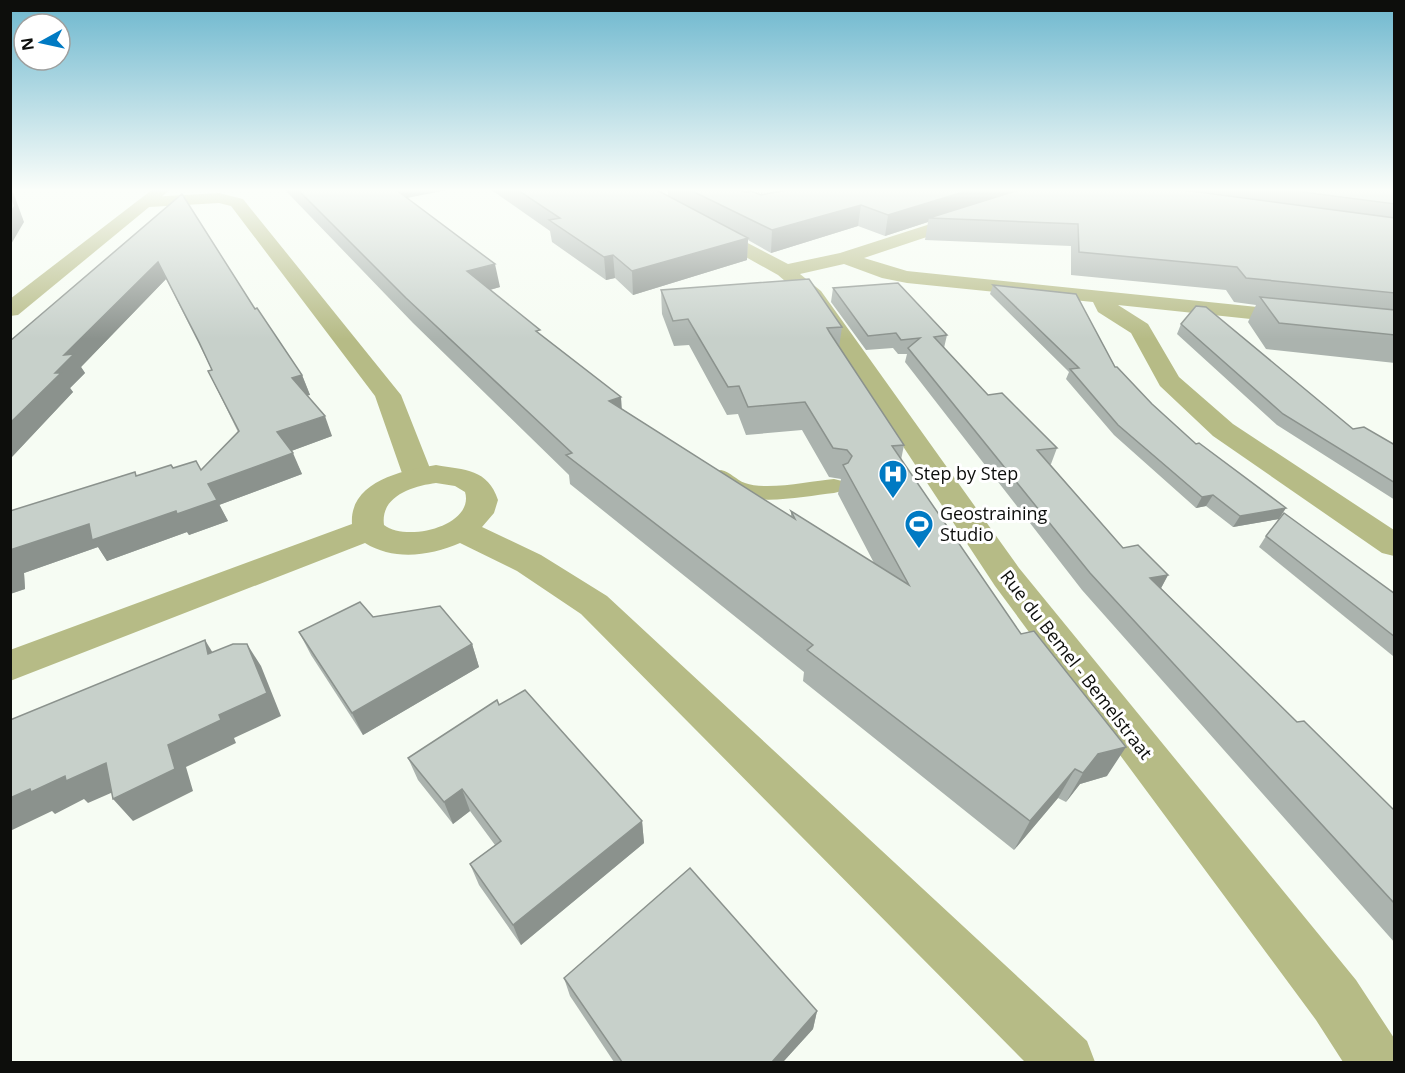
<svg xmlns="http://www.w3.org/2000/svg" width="1405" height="1073" font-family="'Open Sans',sans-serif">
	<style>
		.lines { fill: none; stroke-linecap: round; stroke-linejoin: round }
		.path { stroke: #9da19b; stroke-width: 2; stroke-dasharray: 1.5 1.5; stroke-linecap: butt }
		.service { fill: #b6bb86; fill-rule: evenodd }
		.minor { fill: #b6bb86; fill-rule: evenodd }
		.tertiary { fill: #b6bb86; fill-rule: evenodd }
		.wall { fill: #abb3ae }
		.shaded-wall { fill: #8b928d }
		.building { fill: #c7d0ca; stroke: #8b928d; stroke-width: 1.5 }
		.labels { text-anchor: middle; stroke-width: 6; stroke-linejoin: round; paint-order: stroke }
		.poi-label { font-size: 18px; fill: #0d0e0c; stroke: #fff; text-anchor: start }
		.street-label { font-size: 18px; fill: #0d0e0c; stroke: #fff }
	</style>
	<rect width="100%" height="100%" fill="#f6fcf3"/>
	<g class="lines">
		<!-- path -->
		<path class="path" d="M 740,192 L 774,194"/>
		<!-- service -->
		<path class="service" d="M 721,470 C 731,472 736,480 745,483 C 767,491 811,481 834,479 L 842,481 L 846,486 L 842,491 L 834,493 C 798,497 734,512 709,477 L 713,472 Z"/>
		<!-- minor -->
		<g class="minor">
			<path d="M 624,189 L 644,189 L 788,264 L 840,253 L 1039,189 L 1063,189 L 1061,192 L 864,258 L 907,271 L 1305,312 L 1308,317 L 1305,322 L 1297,324 L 1118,305 L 1148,324 L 1179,377 L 1233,424 L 1394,530 L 1394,556 L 1382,553 L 1213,436 L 1160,386 L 1131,333 L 1098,312 L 1093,302 L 907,283 L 882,278 L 844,264 L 800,274 L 821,291 L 1019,568 L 1356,980 L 1394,1038 L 1394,1062 L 1343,1062 L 1316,1020 L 995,586 L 806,299 L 778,275 Z"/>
			<path d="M 219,193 L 243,199 L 401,395 L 433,476 L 429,482 L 418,485 L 407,482 L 403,476 L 375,396 L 231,206 L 219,203 L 149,207 L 141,202 L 149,197 Z"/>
		</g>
		<!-- tertiary -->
		<g class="tertiary">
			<path d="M 153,189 L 171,189 L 18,315 L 10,316 L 10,299 Z"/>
			<path d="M 436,465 C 465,470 488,469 498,500 L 494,513 L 482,527 L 541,555 L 607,596 L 1087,1041 L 1095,1062 L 1025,1062 L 581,614 L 517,571 L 460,543 C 430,556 394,561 365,543 L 10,681 L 10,650 L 352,524 C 349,481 404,470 436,465 ZM 436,483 L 455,486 L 465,492 C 475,525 408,543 384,525 C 380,496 413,486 436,483 Z"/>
		</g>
	</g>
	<!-- wall -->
	<g class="wall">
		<path d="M 284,189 L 452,189 L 407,198 L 500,287 L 490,290 L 622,409 L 791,517 L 791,511 L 874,563 L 838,494 L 841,479 L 829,477 L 802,430 L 746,435 L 738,414 L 727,415 L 689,345 L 674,346 L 662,314 L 661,290 L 842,327 L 839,348 L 904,445 L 901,460 L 1107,776 L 1080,784 L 1066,802 L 1058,798 L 1014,850 L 803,681 L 804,672 L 570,484 L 569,475 L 413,323 Z"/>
		<path d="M 490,189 L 657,189 L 656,189 L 668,196 L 668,189 L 739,189 L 745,192 L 761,195 L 791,189 L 1395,189 L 1395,363 L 1266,349 L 1248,322 L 1256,305 L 1234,302 L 1226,290 L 1071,275 L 1071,246 L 925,240 L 928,222 L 885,236 L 858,226 L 771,253 L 748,240 L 747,260 L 633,295 L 615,278 L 606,280 L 552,242 L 550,231 Z"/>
		<path d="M 182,194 L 255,309 L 302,375 L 310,395 L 307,395 L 332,436 L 291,451 L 302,474 L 219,505 L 228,521 L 189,535 L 187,532 L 107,561 L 98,547 L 24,573 L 25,589 L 10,594 L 10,511 L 137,476 L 173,468 L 201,470 L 238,432 L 208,371 L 212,370 L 206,358 L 166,279 L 81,367 L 85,373 L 70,388 L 73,392 L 10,459 L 10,341 Z"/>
		<path d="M 993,285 L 1115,367 L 1152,404 L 1279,519 L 1233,527 L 1206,506 L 1196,508 L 1114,435 L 1066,379 L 1069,372 L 990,294 Z"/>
		<path d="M 833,288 L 947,335 L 944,348 L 988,395 L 1057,448 L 1051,464 L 1050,464 L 1123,548 L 1168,575 L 1161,588 L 1297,722 L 1395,811 L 1395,943 L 1082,590 L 905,362 L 907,354 L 898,354 L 893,348 L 866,350 L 831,302 Z"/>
		<path d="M 1181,324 L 1353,429 L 1395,445 L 1395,500 L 1277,425 L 1177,334 Z"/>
		<path d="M 1266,536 L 1395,594 L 1395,655 L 1393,656 L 1259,547 Z"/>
		<path d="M 373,617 L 472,644 L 479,667 L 363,735 L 311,655 L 299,632 Z"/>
		<path d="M 499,705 L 642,821 L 644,843 L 521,945 L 479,885 L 470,864 L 495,845 L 470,811 L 453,824 L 418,780 L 408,758 Z"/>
		<path d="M 564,978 L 817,1011 L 813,1029 L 783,1062 L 614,1062 L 570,996 Z"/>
	</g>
	<!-- shaded-wall -->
	<g class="shaded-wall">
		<path d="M 10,189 L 12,189 L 24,222 L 10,246 Z"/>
		<path d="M 387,189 L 452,189 L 390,201 Z"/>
		<path d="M 973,189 L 1032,189 L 929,218 L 928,222 L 885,236 L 888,215 Z"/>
		<path d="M 861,205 L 858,226 L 771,253 L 772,230 Z"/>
		<path d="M 748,238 L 747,260 L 633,295 L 632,271 Z"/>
		<path d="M 613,255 L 615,278 L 606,280 L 604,257 Z"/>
		<path d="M 158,262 L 166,279 L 81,367 L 85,373 L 70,388 L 73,392 L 10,459 L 10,423 L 55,373 L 64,355 Z"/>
		<path d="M 495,264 L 500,287 L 471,295 L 467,271 Z"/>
		<path d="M 302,375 L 310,395 L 299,398 L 292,378 Z"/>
		<path d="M 621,397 L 623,425 L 609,401 Z"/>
		<path d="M 325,416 L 332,436 L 286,453 L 277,432 Z"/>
		<path d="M 293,453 L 302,474 L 219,505 L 208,484 Z"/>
		<path d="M 1213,495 L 1206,506 L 1196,508 L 1202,497 Z"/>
		<path d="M 217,500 L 228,521 L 189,535 L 187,532 L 107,561 L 98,547 L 24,573 L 25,589 L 10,594 L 10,550 L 89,524 L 176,511 Z"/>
		<path d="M 1286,508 L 1279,519 L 1233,527 L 1240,516 Z"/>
		<path d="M 1168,575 L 1159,592 L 1150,578 Z"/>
		<path d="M 205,640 L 219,663 L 208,654 Z"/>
		<path d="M 247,644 L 261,666 L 281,716 L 234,738 L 236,743 L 186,767 L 193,791 L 133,821 L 113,799 L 168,745 Z"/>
		<path d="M 472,644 L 479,667 L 363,735 L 352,713 Z"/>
		<path d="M 1126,747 L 1107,776 L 1080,784 L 1066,802 L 1083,773 L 1098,754 Z"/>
		<path d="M 106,763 L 127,786 L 88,803 L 84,799 L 55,814 L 52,811 L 10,831 L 10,798 L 30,789 L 65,776 Z"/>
		<path d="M 1075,769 L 1058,798 L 1014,850 L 1030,821 Z"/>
		<path d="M 462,789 L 470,811 L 453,824 L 444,802 Z"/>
		<path d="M 642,821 L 644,843 L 521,945 L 513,925 Z"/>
		<path d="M 817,1011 L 813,1029 L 783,1062 L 772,1062 Z"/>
	</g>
	<!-- building -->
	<g class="building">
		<path d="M 297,189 L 395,189 L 495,264 L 467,271 L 540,330 L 536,331 L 621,397 L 609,401 L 795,519 L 791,511 L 909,585 L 843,465 L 848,463 L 852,456 L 847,450 L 833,448 L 805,402 L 748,407 L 739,386 L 728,387 L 688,319 L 673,321 L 661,290 L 809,279 L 842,327 L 827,328 L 830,333 L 904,445 L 892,446 L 1021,634 L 1034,631 L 1126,747 L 1098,754 L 1083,773 L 1075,769 L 1030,821 L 807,650 L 813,645 L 566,455 L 572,453 L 406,298 Z"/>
		<path d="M 516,189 L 655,189 L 748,238 L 632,271 L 613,255 L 604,257 L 549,220 L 560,218 Z"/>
		<path d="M 688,189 L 739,189 L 745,192 L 751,191 L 761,195 L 791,189 L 973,189 L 888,215 L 861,205 L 772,230 Z"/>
		<path d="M 1022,189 L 1176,189 L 1395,218 L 1395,293 L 1246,278 L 1237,267 L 1079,252 L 1078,224 L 929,218 Z"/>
		<path d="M 1279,189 L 1395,189 L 1395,204 Z"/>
		<path d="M 10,194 L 15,206 L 10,213 Z"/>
		<path d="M 182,194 L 255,309 L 257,308 L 302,375 L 292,378 L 325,416 L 277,432 L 293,453 L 208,484 L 217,500 L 177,514 L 176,511 L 92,540 L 89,524 L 10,550 L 10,511 L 135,472 L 136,476 L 171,465 L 173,468 L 196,461 L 201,470 L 239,431 L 208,371 L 212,370 L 199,342 L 158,262 L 64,355 L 74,354 L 55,373 L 61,373 L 10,423 L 10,341 Z"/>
		<path d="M 898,283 L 947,335 L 934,337 L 988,395 L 1002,393 L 1057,448 L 1037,450 L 1123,548 L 1138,545 L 1168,575 L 1150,578 L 1297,722 L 1304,721 L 1395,811 L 1395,904 L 1090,573 L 908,348 L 920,338 L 901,340 L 896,333 L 868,336 L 833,288 Z"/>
		<path d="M 993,285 L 1076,294 L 1115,367 L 1117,367 L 1152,404 L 1196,444 L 1199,443 L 1286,508 L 1240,516 L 1213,495 L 1202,497 L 1118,425 L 1070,369 L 1079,368 Z"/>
		<path d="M 1260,297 L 1395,310 L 1395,335 L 1279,323 Z"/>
		<path d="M 1196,306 L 1206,307 L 1353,429 L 1364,427 L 1395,445 L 1395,483 L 1283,414 L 1181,324 Z"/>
		<path d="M 1284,513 L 1395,594 L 1395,637 L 1266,536 Z"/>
		<path d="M 360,602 L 373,617 L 440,606 L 472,644 L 352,713 L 299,632 Z"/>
		<path d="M 205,640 L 208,654 L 233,644 L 247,644 L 267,693 L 219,715 L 221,720 L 168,745 L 175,769 L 113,799 L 106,763 L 66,781 L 65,776 L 31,792 L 30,789 L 10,798 L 10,720 Z"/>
		<path d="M 525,690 L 642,821 L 513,925 L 470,864 L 501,841 L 462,789 L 444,802 L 408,758 L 497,700 L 499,705 Z"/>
		<path d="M 690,868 L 817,1011 L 772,1062 L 622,1062 L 564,978 Z"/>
	</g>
	<!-- sky -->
	<linearGradient id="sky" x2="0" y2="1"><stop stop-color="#6db7ce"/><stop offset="0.56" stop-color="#fbfefa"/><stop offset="1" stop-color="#fbfefa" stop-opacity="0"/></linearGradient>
	<rect width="1405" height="339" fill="url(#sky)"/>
	<!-- icons -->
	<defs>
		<g id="hospital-pin" transform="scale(1.5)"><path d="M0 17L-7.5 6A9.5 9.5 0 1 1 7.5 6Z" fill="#007ac3" stroke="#fff"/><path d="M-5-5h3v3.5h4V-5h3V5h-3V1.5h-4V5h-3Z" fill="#fff"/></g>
		<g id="stadium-pin" transform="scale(1.5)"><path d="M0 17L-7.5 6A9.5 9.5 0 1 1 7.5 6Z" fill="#007ac3" stroke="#fff"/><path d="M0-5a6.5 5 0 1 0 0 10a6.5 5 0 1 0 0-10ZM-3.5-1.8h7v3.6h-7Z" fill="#fff"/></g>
	</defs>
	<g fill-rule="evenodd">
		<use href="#hospital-pin" x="893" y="474"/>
		<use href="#stadium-pin" x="919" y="524"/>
	</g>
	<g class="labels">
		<!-- poi labels -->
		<g class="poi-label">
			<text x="914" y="480">Step by Step</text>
			<text x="940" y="520">Geostraining<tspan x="940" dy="21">Studio</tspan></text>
		</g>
		<!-- street labels -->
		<g class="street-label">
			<text transform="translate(1076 665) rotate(52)" y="6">Rue du Bemel - Bemelstraat</text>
		</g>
	</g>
	<!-- border -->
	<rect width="1405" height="1073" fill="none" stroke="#0d0e0c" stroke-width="24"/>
	<!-- north arrow -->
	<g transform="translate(42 42) rotate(262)"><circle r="28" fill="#ffffff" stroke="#9e9f9e" stroke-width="1.5"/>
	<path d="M0-4.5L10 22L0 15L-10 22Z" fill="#007ac3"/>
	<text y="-9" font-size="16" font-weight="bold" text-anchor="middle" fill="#0d0e0c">N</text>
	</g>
</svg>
